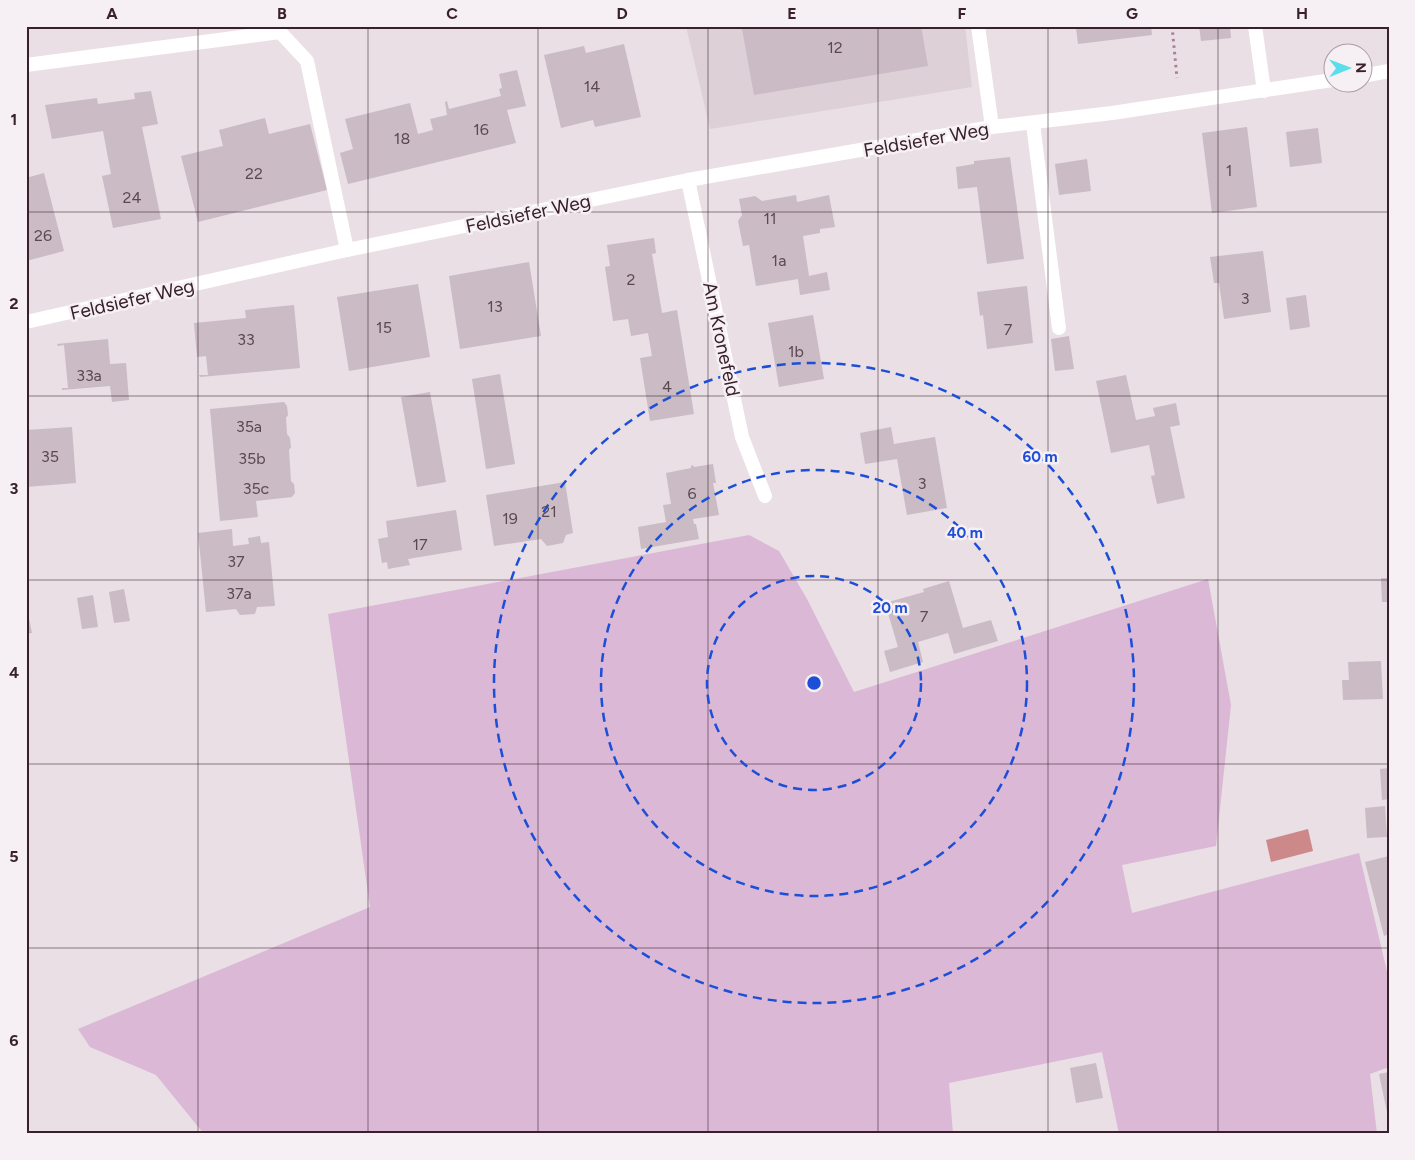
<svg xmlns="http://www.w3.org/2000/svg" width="1415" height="1160" font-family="Figtree,sans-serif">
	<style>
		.built { fill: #ddd0d7 }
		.green { fill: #dab8d6 }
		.water { fill: #cd8989 }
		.building { fill: #cabbc4 }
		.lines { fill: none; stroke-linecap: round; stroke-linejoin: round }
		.path { stroke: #ac8195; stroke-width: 3; stroke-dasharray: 2.5 4; stroke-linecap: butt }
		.service { stroke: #fff; stroke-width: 14 }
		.minor { stroke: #fff; stroke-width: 14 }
		.grid { fill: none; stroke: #38212b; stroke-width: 1; stroke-opacity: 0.55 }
		.ring { fill: none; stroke: #1d4ed8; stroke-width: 2.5; stroke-dasharray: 9 6 }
		.labels { text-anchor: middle; stroke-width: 5; stroke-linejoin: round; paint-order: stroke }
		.number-label { font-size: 16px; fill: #5c4851 }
		.street-label { font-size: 19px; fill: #38212b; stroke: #f6eff4 }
		.centre { fill: #1d4ed8; stroke: #f6eff4; stroke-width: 2.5 }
		.ring-label { font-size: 15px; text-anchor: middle; font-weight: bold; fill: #1d4ed8; stroke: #f6eff4; stroke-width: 5; stroke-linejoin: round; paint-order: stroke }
		.neatline { fill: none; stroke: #38212b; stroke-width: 2 }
		.grid-label { font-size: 16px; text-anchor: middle; font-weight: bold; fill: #38212b }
	</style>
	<rect width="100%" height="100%" fill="#e9dfe5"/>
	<!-- built -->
	<path class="built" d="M 686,26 L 965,26 L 972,87 L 710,129 Z"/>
	<!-- green -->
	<path class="green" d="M 749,535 L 779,551 L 807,599 L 854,692 L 1208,579 L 1231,705 L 1216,846 L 1122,865 L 1132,913 L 1359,853 L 1389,980 L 1389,1067 L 1370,1074 L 1377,1134 L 1119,1134 L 1102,1052 L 949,1083 L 953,1134 L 204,1134 L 156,1075 L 90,1047 L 78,1029 L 370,907 L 328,614 Z"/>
	<!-- water -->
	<path class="water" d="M 1308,829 L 1313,851 L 1271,862 L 1266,840 Z"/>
	<!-- building -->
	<g class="building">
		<path d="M 760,26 L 921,26 L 928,66 L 754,95 L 742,29 Z"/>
		<path d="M 1079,26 L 1151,26 L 1152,35 L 1078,44 L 1076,28 Z"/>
		<path d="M 1199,26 L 1230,26 L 1231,38 L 1201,41 Z"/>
		<path d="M 624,44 L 641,117 L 595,127 L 593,120 L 561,128 L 544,55 L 584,46 L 586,53 Z"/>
		<path d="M 517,70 L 526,106 L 507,110 L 516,143 L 348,184 L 340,153 L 353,149 L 345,119 L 410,103 L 418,134 L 433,130 L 430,119 L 447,115 L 445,102 L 447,101 L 449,109 L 501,96 L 499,89 L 502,88 L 499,74 Z"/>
		<path d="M 151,91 L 158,124 L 142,127 L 161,219 L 113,228 L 102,176 L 111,174 L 103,131 L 52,139 L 45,105 L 97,98 L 98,104 L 135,99 L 134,93 Z"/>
		<path d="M 265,118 L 269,134 L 310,124 L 327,190 L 198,222 L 181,156 L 223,146 L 219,130 Z"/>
		<path d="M 1247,127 L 1257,207 L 1212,213 L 1202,133 Z"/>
		<path d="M 1318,128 L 1322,163 L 1290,167 L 1286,132 Z"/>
		<path d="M 1010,157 L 1024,259 L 987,264 L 977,187 L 958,189 L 956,167 L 974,164 L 974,161 Z"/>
		<path d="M 1087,159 L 1091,191 L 1059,195 L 1055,164 Z"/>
		<path d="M 44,173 L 64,251 L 26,261 L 26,178 Z"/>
		<path d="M 796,195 L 797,202 L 829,195 L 835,227 L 820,229 L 820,233 L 803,236 L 809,276 L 827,272 L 830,290 L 800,295 L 798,279 L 756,286 L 749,245 L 743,246 L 738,221 L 742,215 L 739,199 L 755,196 L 762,201 Z"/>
		<path d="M 654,238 L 656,253 L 652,254 L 662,313 L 677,310 L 694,414 L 650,421 L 640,358 L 652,356 L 648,333 L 631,336 L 628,319 L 613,321 L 605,267 L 610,266 L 607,245 Z"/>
		<path d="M 1263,251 L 1271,312 L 1224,319 L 1219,283 L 1214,283 L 1210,257 Z"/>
		<path d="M 529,262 L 541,336 L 460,349 L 449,276 Z"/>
		<path d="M 418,284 L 430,357 L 349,371 L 337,297 Z"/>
		<path d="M 1027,286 L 1033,343 L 987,349 L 983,315 L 980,316 L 977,292 Z"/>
		<path d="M 1306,295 L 1310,327 L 1290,330 L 1286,298 Z"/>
		<path d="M 294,305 L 300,368 L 200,377 L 199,375 L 208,375 L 206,356 L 197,357 L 194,323 L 246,318 L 245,310 Z"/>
		<path d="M 813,315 L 824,379 L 779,387 L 768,323 Z"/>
		<path d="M 1069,336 L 1074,369 L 1055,371 L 1051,339 Z"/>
		<path d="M 108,339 L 110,364 L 126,363 L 129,400 L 112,402 L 110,386 L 62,390 L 62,388 L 68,388 L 64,345 L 58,346 L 57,344 Z"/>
		<path d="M 500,374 L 515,464 L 486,469 L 472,379 Z"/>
		<path d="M 1126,375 L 1136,420 L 1155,416 L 1153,408 L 1176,403 L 1180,425 L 1170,427 L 1185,498 L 1157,504 L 1151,476 L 1155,475 L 1149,445 L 1111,453 L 1096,381 Z"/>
		<path d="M 430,392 L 446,482 L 417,487 L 401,397 Z"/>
		<path d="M 284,402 L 287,406 L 288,415 L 286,418 L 287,434 L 290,438 L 291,447 L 289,450 L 291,481 L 294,484 L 295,493 L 292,497 L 256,501 L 258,517 L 220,521 L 210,409 Z"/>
		<path d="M 72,427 L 76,483 L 26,487 L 26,430 Z"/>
		<path d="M 891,427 L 894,444 L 935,437 L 947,508 L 907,515 L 897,459 L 865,464 L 860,433 Z"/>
		<path d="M 713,464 L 716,483 L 713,483 L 719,515 L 693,519 L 694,524 L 696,524 L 699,539 L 641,549 L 638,527 L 666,522 L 663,505 L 671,504 L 666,473 L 691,468 L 691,466 L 693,465 L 694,467 Z"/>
		<path d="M 565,482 L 573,533 L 566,535 L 563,543 L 547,546 L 541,539 L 494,546 L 486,495 Z"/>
		<path d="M 456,510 L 462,550 L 408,559 L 410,565 L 388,569 L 387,562 L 382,563 L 378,539 L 388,537 L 386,521 Z"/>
		<path d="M 232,529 L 233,546 L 249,544 L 248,538 L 260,536 L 261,543 L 269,542 L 275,606 L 257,607 L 255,614 L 240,615 L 236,609 L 206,612 L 198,533 Z"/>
		<path d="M 1381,578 L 1389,578 L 1389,602 L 1382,602 Z"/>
		<path d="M 949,581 L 963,628 L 991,620 L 998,641 L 954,654 L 948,633 L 918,642 L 923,662 L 890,672 L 884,651 L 898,647 L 885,603 L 924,592 L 923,589 Z"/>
		<path d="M 124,589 L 130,621 L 114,623 L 109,592 Z"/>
		<path d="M 93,595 L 98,627 L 82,629 L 77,598 Z"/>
		<path d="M 26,604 L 32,633 L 26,634 Z"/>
		<path d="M 1381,661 L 1383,699 L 1343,700 L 1342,680 L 1349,680 L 1348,662 Z"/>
		<path d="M 1389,768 L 1389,799 L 1382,800 L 1380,769 Z"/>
		<path d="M 1385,806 L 1387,837 L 1367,838 L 1365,808 Z"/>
		<path d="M 1389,856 L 1389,934 L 1384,936 L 1365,862 Z"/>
		<path d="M 1096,1063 L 1103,1098 L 1076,1103 L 1070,1068 Z"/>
		<path d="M 1389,1072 L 1389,1117 L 1388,1117 L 1379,1074 Z"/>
	</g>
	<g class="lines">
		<!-- path -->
		<path class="path" d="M 1172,26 L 1177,78"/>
		<!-- service -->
		<g class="service">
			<path d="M 978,26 L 992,127"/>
			<path d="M 1255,26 L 1264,91"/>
			<path d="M 26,65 L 280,32 L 307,61 L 347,250"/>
			<path d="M 1033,124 L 1059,328"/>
		</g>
		<!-- minor -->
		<g class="minor">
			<path d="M 1362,76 L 1389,71"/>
			<path d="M 688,180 L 742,437 L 765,496"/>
			<path d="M 26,322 L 347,250 L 688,180 L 992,127 L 1112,113 L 1332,80"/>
		</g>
	</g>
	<!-- grid -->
	<path class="grid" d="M 198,26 L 198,1134M 368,26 L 368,1134M 538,26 L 538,1134M 708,26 L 708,1134M 878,26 L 878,1134M 1048,26 L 1048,1134M 1218,26 L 1218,1134M 26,212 L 1389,212M 26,396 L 1389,396M 26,580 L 1389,580M 26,764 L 1389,764M 26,948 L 1389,948"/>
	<!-- distance rings -->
	<g class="ring">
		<circle cx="814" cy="683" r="107"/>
		<circle cx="814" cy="683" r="213"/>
		<circle cx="814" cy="683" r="320"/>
	</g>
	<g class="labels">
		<!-- number labels -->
		<g class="number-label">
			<text x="835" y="53">12</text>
			<text x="592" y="92">14</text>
			<text x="481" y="135">16</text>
			<text x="402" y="144">18</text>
			<text x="1229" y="176">1</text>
			<text x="254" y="179">22</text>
			<text x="132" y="203">24</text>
			<text x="770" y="224">11</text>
			<text x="43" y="241">26</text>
			<text x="779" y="266">1a</text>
			<text x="631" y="285">2</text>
			<text x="1245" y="304">3</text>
			<text x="495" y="312">13</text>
			<text x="384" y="333">15</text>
			<text x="1008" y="335">7</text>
			<text x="246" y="345">33</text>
			<text x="796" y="357">1b</text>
			<text x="89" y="381">33a</text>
			<text x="667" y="392">4</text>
			<text x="249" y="432">35a</text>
			<text x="50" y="462">35</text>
			<text x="252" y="464">35b</text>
			<text x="922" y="489">3</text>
			<text x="256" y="494">35c</text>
			<text x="692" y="499">6</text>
			<text x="549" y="517">21</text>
			<text x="510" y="524">19</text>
			<text x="420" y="550">17</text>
			<text x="236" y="567">37</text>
			<text x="239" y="599">37a</text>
			<text x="924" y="622">7</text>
		</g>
		<!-- street labels -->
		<g class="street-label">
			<text transform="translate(926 139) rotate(-10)" y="7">Feldsiefer Weg</text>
			<text transform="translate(528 213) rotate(-12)" y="7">Feldsiefer Weg</text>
			<text transform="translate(132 299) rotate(-13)" y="7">Feldsiefer Weg</text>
			<text transform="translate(722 339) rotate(78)" y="7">Am Kronefeld</text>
		</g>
	</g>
	<circle cx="814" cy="683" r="8" class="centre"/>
	<g class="ring-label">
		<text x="1040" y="462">60 m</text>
		<text x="965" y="538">40 m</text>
		<text x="890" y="613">20 m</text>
	</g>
	<!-- border -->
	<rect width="1415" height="1160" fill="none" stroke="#f6eff4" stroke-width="55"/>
	<!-- north arrow -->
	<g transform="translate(1348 68) rotate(89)"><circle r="24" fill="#f6eff4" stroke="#aa9da4"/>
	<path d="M0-4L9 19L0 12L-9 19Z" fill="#5bdeeb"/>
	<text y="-8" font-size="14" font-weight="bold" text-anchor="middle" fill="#38212b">N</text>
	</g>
	<rect x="28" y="28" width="1360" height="1104" class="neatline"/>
	<g class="grid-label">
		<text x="112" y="19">A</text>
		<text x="282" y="19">B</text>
		<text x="452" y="19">C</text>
		<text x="622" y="19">D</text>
		<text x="792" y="19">E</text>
		<text x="962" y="19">F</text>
		<text x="1132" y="19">G</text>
		<text x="1302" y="19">H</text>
		<text x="14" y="125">1</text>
		<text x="14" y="309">2</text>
		<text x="14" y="494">3</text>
		<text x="14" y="678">4</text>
		<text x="14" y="862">5</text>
		<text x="14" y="1046">6</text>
	</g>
</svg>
